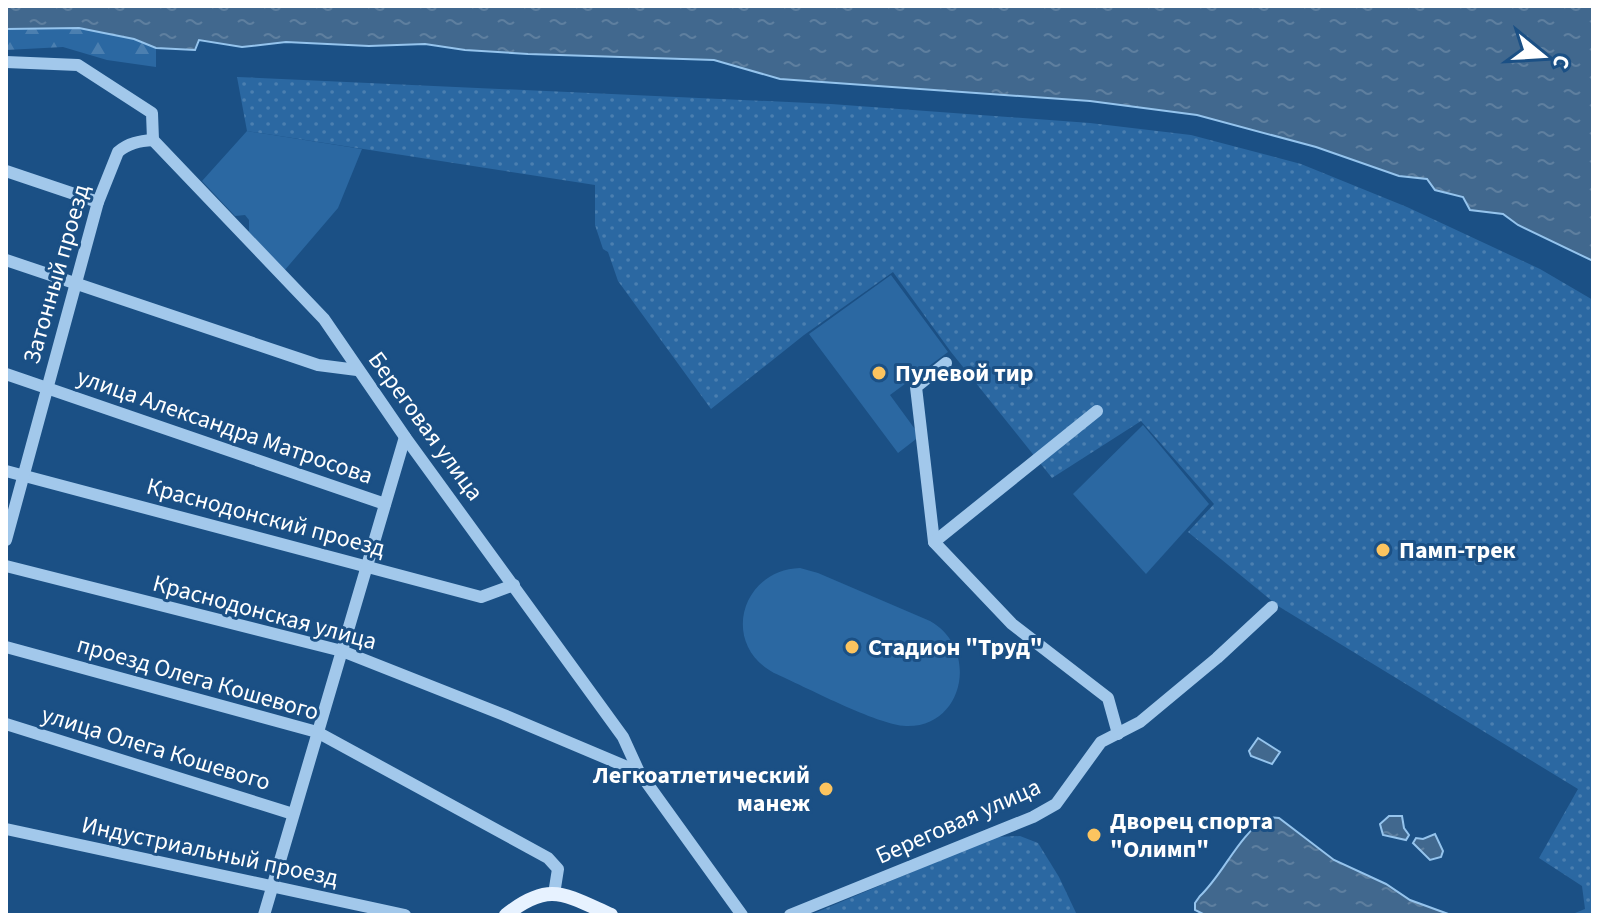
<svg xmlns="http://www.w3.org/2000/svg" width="1599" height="921" font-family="'Source Sans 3',sans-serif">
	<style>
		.green { fill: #2b68a2 }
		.forest { fill: url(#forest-firs) }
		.park { fill: url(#park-dots) }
		.water { fill: url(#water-ripples); stroke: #95c4ed; stroke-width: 2 }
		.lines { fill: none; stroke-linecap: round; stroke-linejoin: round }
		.minor { stroke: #a2c8eb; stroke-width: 12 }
		.major { stroke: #e7f2ff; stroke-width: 14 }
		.poi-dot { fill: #fcc45f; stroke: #1b5085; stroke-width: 3 }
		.labels { text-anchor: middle; stroke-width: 6; stroke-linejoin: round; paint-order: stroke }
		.street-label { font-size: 24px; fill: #fff; stroke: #1b5085 }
		.poi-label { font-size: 24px; font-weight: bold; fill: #fff; stroke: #1b5085; text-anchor: start }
	</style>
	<defs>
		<pattern id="forest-firs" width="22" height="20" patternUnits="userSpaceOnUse" patternTransform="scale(2)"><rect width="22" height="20" fill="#2b68a2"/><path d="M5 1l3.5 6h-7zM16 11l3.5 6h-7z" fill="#4b7fb0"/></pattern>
		<pattern id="park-dots" width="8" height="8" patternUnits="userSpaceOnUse" patternTransform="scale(2)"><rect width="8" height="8" fill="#2b68a2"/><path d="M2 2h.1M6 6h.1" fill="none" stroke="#4b7fb0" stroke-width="1.8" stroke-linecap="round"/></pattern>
		<pattern id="water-ripples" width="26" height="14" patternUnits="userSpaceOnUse" patternTransform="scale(2)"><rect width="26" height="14" fill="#41688e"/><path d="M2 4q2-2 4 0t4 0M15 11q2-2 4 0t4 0" fill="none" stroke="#5e7f9f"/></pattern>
	</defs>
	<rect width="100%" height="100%" fill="#1b5085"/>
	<!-- green -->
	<g class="green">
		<path d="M 247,131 L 362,149 L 338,208 L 284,271 L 249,232 L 249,220 L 245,215 L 235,216 L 202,181 Z"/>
		<path d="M 891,275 L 948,352 L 890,395 L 920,436 L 898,453 L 809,334 Z"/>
		<path d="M 1143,425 L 1209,504 L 1146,574 L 1073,494 Z"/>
		<path d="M 800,568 L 818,573 L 930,621 C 980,649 964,728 906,726 C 877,725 804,686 774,673 C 720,644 741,570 800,568 Z"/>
	</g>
	<!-- forest -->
	<path class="forest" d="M 79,28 L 134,39 L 156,48 L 156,67 L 107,60 L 63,47 L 6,50 L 6,29 Z"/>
	<!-- park -->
	<g class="park">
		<path d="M 237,77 L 831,104 L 1090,123 L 1191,135 L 1301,164 L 1407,207 L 1540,269 L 1593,300 L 1593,915 L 1570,915 L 1585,909 L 1582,886 L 1539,858 L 1578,789 L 1278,606 L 1188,532 L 1214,504 L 1141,421 L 1052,478 L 951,352 L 893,272 L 804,335 L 711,409 L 618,281 L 608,252 L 603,249 L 595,225 L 595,185 L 247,131 Z"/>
		<path d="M 1020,836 L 1038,843 L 1059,877 L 1077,915 L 810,915 L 995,837 Z"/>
	</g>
	<!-- water -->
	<g class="water">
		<path d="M 6,6 L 1593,6 L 1593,261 L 1518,225 L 1503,214 L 1470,210 L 1463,197 L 1435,190 L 1427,179 L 1399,176 L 1316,147 L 1197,115 L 1090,101 L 780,79 L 714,60 L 528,54 L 465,50 L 425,44 L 369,46 L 286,42 L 242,47 L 199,40 L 195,50 L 156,48 L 134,39 L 79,28 L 6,29 Z"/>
		<path d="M 1258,738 L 1280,752 L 1272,764 L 1251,756 L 1249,751 Z"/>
		<path d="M 1389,816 L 1402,816 L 1404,828 L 1409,835 L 1406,840 L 1383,835 L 1380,824 Z"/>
		<path d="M 1268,817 L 1279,818 L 1334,860 L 1386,884 L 1410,900 L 1451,915 L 1205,915 L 1195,910 L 1195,903 L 1200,896 C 1225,872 1238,835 1268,817 Z"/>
		<path d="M 1435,834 L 1443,851 L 1441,857 L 1430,860 L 1413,843 L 1416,838 L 1423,839 Z"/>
	</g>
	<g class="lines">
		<!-- minor -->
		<g class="minor">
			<path d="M 6,62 L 78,65 L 152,113 L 153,140"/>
			<path d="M 153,140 L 324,319 L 405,437 L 623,737 L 639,772 L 742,915"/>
			<path d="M 6,171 L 98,202"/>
			<path d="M 6,260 L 318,365 L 357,370"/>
			<path d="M 946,363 L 916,387 L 934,542 L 1012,624 L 1108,698 L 1118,734"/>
			<path d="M 6,374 L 385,504"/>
			<path d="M 6,471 L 481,597 L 514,585"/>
			<path d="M 6,540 L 98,202 L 118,152 C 128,143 140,141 153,140"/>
			<path d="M 934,542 L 1097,411"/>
			<path d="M 6,566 L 342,651 L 504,715 L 639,772"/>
			<path d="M 6,647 L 317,732 L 548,858 L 558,869 L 554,894"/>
			<path d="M 6,724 L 293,814"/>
			<path d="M 6,829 L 405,915"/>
			<path d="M 264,915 L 405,437"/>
			<path d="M 790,915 L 1033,817 L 1056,804 L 1101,742 L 1140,722 L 1217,658 L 1272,607"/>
		</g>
		<!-- major -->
		<path class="major" d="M 506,915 C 549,881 564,894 611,915"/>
	</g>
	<!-- markers -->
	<g class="poi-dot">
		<circle cx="879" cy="373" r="8"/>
		<circle cx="1383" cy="550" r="8"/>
		<circle cx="852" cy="647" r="8"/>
		<circle cx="826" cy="789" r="8"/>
		<circle cx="1094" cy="835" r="8"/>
	</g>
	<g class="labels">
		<!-- street labels -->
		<g class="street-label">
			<text transform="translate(56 274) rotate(-74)" y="8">Затонный проезд</text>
			<text transform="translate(225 426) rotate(19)" y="8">улица Александра Матросова</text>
			<text transform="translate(426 426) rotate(54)" y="8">Береговая улица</text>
			<text transform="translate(266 517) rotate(15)" y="8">Краснодонский проезд</text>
			<text transform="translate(265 612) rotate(15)" y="8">Краснодонская улица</text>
			<text transform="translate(198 678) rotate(16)" y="8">проезд Олега Кошевого</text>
			<text transform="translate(156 748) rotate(17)" y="8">улица Олега Кошевого</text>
			<text transform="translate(958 821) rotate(-24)" y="8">Береговая улица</text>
			<text transform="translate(210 851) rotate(12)" y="8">Индустриальный проезд</text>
		</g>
		<!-- poi labels -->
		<g class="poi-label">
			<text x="895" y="381">Пулевой тир</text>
			<text x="1399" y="558">Памп-трек</text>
			<text x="868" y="655">Стадион "Труд"</text>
			<text x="810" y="783" text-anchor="end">Легкоатлетический<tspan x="810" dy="28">манеж</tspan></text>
			<text x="1110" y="829">Дворец спорта<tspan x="1110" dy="28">"Олимп"</tspan></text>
		</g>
	</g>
	<!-- border -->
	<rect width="1599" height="921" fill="none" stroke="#ffffff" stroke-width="16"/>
	<!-- north arrow -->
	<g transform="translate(1543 56) rotate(108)" stroke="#1b5085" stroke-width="6" paint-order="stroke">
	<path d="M0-6L14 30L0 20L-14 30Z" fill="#ffffff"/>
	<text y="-12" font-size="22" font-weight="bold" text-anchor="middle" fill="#ffffff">С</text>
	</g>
</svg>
